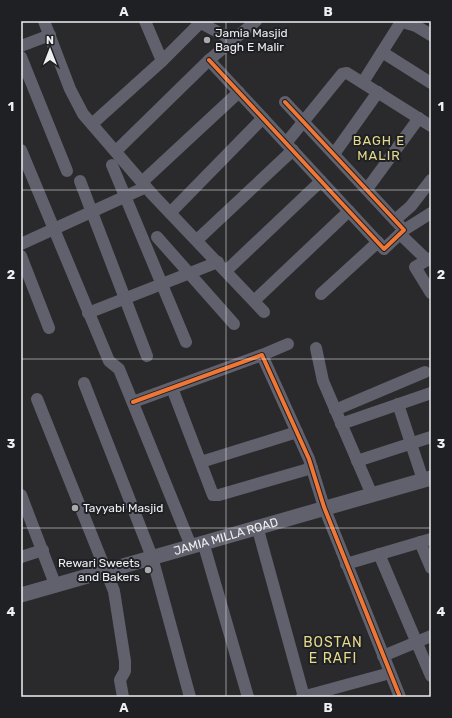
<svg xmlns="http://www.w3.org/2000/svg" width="452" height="718" font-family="Rubik,sans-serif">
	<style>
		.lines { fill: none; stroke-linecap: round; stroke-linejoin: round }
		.minor { stroke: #61616d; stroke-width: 12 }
		.major { stroke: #61616d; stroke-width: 15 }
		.cycleway-casing { stroke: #1f2024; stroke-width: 6 }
		.cycleway { stroke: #f07635; stroke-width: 4 }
		.grid { fill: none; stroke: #efeff2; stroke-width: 1; stroke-opacity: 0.55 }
		.poi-dot { fill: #aaaaad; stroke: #1f2024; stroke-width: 1.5 }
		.labels { text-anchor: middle; stroke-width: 4; stroke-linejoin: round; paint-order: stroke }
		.poi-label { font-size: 12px; fill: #efeff2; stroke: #1f2024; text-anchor: start }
		.street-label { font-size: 12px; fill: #efeff2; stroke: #1f2024 }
		.neighbourhood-label { font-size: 13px; letter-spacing: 1px; fill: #e5da8b; stroke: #1f2024 }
		.quarter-label { font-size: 14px; letter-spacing: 1px; fill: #e5da8b; stroke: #1f2024 }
		.neatline { fill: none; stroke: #efeff2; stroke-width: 1.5 }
		.grid-label { font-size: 13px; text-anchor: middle; font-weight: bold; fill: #efeff2 }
	</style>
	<rect width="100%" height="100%" fill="#2a2a2c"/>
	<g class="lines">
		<!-- minor -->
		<g class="minor">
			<path d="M 44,21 L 70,89 L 83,114 L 152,194 L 264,312"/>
			<path d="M 145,21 L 162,61"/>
			<path d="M 197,21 L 233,40"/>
			<path d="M 399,21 L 416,26 L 431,35"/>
			<path d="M 21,46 L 50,35"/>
			<path d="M 382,52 L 431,83"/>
			<path d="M 21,57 L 67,171"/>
			<path d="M 209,60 L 384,249 L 404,230 L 285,102"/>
			<path d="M 363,82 L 401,22"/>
			<path d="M 92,124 L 162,61 L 200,23"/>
			<path d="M 286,143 L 342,74 L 347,73 L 431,126"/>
			<path d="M 21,150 L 109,361 L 119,369 L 191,546"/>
			<path d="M 116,151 L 209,60 L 256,21"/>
			<path d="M 334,154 L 378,92"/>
			<path d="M 112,165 L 186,342"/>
			<path d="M 80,181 L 147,356"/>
			<path d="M 142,182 L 239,92"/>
			<path d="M 367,189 L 419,118"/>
			<path d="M 170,213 L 263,118"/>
			<path d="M 395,220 L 411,206 L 431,180"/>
			<path d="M 404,230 L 431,213"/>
			<path d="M 400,234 L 427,260"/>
			<path d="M 157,237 L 234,324"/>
			<path d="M 197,240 L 293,150"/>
			<path d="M 21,244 L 146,187"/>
			<path d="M 21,256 L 49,328"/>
			<path d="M 431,258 L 415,267 L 431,293"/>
			<path d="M 226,271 L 321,181"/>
			<path d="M 321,294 L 378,242"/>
			<path d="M 254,301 L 349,211"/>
			<path d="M 88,313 L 218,262"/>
			<path d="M 316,348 L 323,381 L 372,495"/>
			<path d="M 262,355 L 288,344"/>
			<path d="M 84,383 L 152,557 L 190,697"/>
			<path d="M 172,388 L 213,495 L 219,495 L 312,468"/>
			<path d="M 37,399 L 114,591 L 125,661 L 125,671 L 120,680 L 123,697"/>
			<path d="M 133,402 L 262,355 L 309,459 L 324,507 L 400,697"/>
			<path d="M 398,404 L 423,480"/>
			<path d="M 335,410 L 425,372"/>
			<path d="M 341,424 L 431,393"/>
			<path d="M 357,461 L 431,437"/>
			<path d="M 201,462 L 297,432"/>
			<path d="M 21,495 L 55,584"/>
			<path d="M 257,526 L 304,697"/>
			<path d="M 203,542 L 248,697"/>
			<path d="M 420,542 L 431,568"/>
			<path d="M 379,554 L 431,676"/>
			<path d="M 21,557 L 43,550"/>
			<path d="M 346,564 L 431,539"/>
			<path d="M 383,656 L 431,636"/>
			<path d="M 302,697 L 390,673"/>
		</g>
		<!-- major -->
		<path class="major" id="s1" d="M 21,595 L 431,478"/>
		<!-- cycleway casing -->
		<g class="cycleway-casing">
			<g id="cycleway">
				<path d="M 209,60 L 384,249 L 404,230 L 285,102"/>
				<path d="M 133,402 L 262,355 L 309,459 L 324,507 L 400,697"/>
			</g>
		</g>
		<!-- cycleway -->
		<use href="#cycleway" class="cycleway"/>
	</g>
	<!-- grid -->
	<path class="grid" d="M 226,21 L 226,697M 21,190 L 431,190M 21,359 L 431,359M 21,528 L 431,528"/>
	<!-- markers -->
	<g class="poi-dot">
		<circle cx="207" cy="40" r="4"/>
		<circle cx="75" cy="508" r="4"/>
		<circle cx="148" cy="570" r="4"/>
	</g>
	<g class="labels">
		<!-- poi labels -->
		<g class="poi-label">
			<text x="215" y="37">Jamia Masjid<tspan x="215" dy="14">Bagh E Malir</tspan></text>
			<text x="83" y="512">Tayyabi Masjid</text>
			<text x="140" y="567" text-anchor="end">Rewari Sweets<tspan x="140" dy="14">and Bakers</tspan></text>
		</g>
		<!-- street labels -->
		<g class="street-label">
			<text dy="4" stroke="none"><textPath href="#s1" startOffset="213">JAMIA MILLA ROAD</textPath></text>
		</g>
		<!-- neighbourhood labels -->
		<g class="neighbourhood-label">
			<text x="379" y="145">BAGH E<tspan x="379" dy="15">MALIR</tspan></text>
		</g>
		<!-- quarter labels -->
		<g class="quarter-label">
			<text x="333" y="647">BOSTAN<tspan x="333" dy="16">E RAFI</tspan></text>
		</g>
	</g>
	<!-- border -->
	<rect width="452" height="718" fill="none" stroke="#1f2024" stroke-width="44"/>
	<!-- north arrow -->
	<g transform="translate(50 50)" stroke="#1f2024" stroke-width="3" paint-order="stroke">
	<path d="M0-3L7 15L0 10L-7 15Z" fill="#efeff2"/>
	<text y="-6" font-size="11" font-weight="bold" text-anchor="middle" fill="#efeff2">N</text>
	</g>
	<rect x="22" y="22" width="408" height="674" class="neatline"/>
	<g class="grid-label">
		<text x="124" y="16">A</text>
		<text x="328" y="16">B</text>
		<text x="11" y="111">1</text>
		<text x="441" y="111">1</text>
		<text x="11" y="279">2</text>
		<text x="441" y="279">2</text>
		<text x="11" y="448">3</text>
		<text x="441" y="448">3</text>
		<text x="11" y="616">4</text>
		<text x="441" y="616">4</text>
		<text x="124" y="712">A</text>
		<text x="328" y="712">B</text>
	</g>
</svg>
